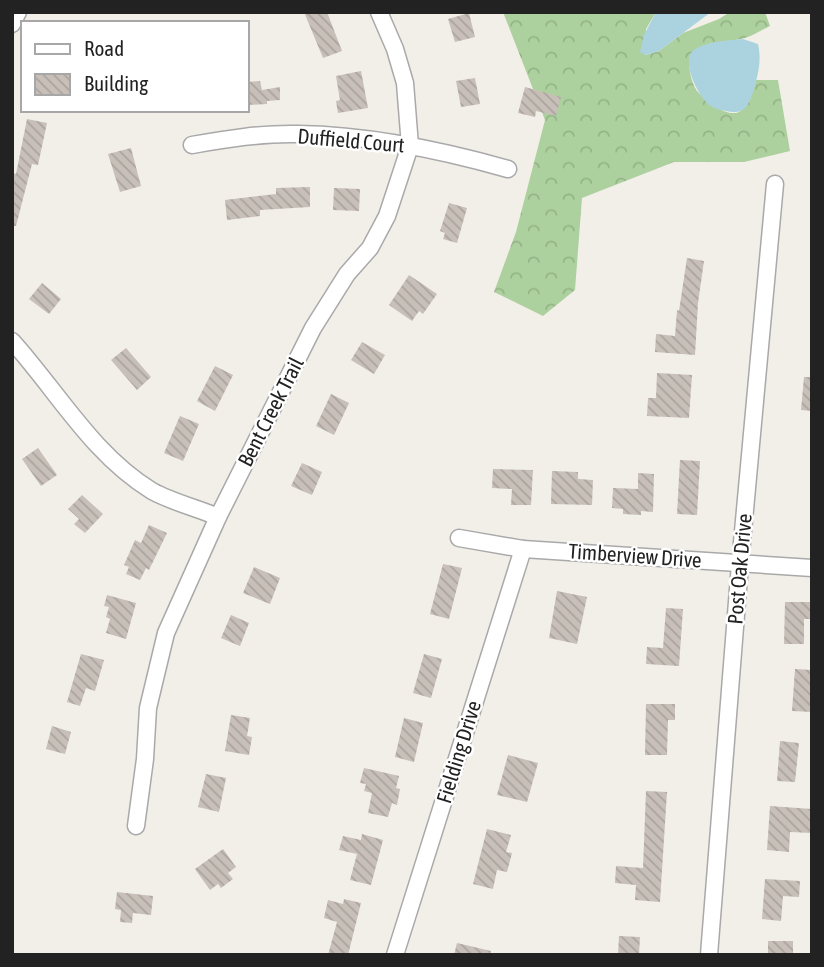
<svg xmlns="http://www.w3.org/2000/svg" width="824" height="967" font-family="'Asap Condensed',sans-serif">
	<style>
		.forest { fill: url(#forest-crowns) }
		.water { fill: #aad3df }
		.building { fill: url(#building-back-hatch) }
		.lines { fill: none; stroke-linecap: round; stroke-linejoin: round }
		.minor-casing { stroke: #a9a9a9; stroke-width: 19 }
		.minor { stroke: #fff; stroke-width: 16 }
		.labels { text-anchor: middle; stroke-width: 5; stroke-linejoin: round; paint-order: stroke }
		.street-label { font-size: 21px; fill: #222; stroke: #fff }
	</style>
	<defs>
		<pattern id="forest-crowns" width="20" height="18" patternUnits="userSpaceOnUse" patternTransform="scale(1.75)"><rect width="20" height="18" fill="#add19e"/><path d="M2 6a3 3 0 1 1 6 0M12 15a3 3 0 1 1 6 0" fill="none" stroke="#95b388"/></pattern>
		<pattern id="building-back-hatch" width="6" height="6" patternUnits="userSpaceOnUse" patternTransform="scale(1.75)"><rect width="6" height="6" fill="#c7bfb8"/><path d="M-1 5l2 2M0 0l6 6M5-1l2 2" fill="none" stroke="#aba49e"/></pattern>
	</defs>
	<rect width="100%" height="100%" fill="#f2efe9"/>
	<!-- forest -->
	<path class="forest" d="M 503,12 L 656,12 L 646,29 L 645,55 L 659,51 L 683,33 L 719,19 L 730,12 L 765,12 L 770,26 C 761,30 751,37 741,39 C 726,42 706,41 694,51 C 685,58 691,83 697,91 C 706,101 731,122 743,109 C 751,102 753,90 756,80 L 778,80 L 790,151 L 744,162 L 674,162 L 582,198 L 575,290 L 543,316 L 494,292 L 516,232 L 545,120 Z"/>
	<!-- water -->
	<g class="water">
		<path d="M 656,12 L 711,12 L 659,51 L 645,55 L 640,52 L 644,35 Z"/>
		<path d="M 743,39 L 758,44 C 762,61 758,75 753,92 C 747,108 744,115 726,111 C 721,110 715,109 711,106 C 699,99 683,65 691,53 C 699,42 731,40 743,39 Z"/>
	</g>
	<!-- building -->
	<g class="building">
		<path d="M 304,12 L 327,12 L 342,51 L 323,58 Z"/>
		<path d="M 469,13 L 475,37 L 455,42 L 448,19 Z"/>
		<path d="M 361,71 L 368,108 L 338,113 L 336,101 L 340,100 L 336,76 Z"/>
		<path d="M 475,78 L 480,104 L 461,107 L 456,81 Z"/>
		<path d="M 260,81 L 262,90 L 280,87 L 280,100 L 267,101 L 267,104 L 247,105 L 247,82 Z"/>
		<path d="M 525,87 L 561,97 L 556,116 L 536,111 L 535,117 L 518,113 Z"/>
		<path d="M 27,119 L 47,123 L 38,165 L 32,164 L 16,226 L 12,226 L 12,173 L 16,174 Z"/>
		<path d="M 131,148 L 141,186 L 120,192 L 108,154 Z"/>
		<path d="M 310,187 L 310,207 L 260,210 L 260,216 L 227,220 L 225,200 L 276,194 L 276,188 Z"/>
		<path d="M 334,188 L 360,189 L 359,211 L 333,210 Z"/>
		<path d="M 449,203 L 467,208 L 457,243 L 443,239 L 445,233 L 440,231 Z"/>
		<path d="M 687,258 L 704,261 L 698,303 L 695,355 L 655,352 L 656,334 L 675,336 L 677,310 L 679,311 Z"/>
		<path d="M 409,275 L 437,294 L 423,314 L 419,311 L 412,321 L 389,305 Z"/>
		<path d="M 42,283 L 61,299 L 49,314 L 29,299 Z"/>
		<path d="M 362,342 L 385,355 L 374,374 L 351,360 Z"/>
		<path d="M 126,348 L 151,377 L 137,390 L 111,360 Z"/>
		<path d="M 215,366 L 233,375 L 215,411 L 197,401 Z"/>
		<path d="M 657,373 L 692,375 L 689,418 L 647,416 L 648,398 L 656,398 Z"/>
		<path d="M 804,377 L 812,377 L 812,411 L 801,410 Z"/>
		<path d="M 331,394 L 349,403 L 334,435 L 316,426 Z"/>
		<path d="M 180,416 L 199,424 L 183,461 L 164,453 Z"/>
		<path d="M 38,448 L 57,475 L 41,486 L 22,459 Z"/>
		<path d="M 680,460 L 700,461 L 697,515 L 677,514 Z"/>
		<path d="M 302,463 L 322,472 L 312,495 L 291,486 Z"/>
		<path d="M 493,469 L 533,470 L 531,505 L 511,505 L 512,489 L 492,488 Z"/>
		<path d="M 552,471 L 578,472 L 578,479 L 593,480 L 592,505 L 551,504 Z"/>
		<path d="M 638,473 L 654,474 L 653,512 L 641,511 L 641,515 L 623,514 L 623,509 L 612,508 L 613,488 L 638,489 Z"/>
		<path d="M 82,495 L 103,514 L 85,533 L 74,524 L 79,519 L 68,509 Z"/>
		<path d="M 149,525 L 167,533 L 149,570 L 146,568 L 140,580 L 126,574 L 129,567 L 124,565 L 135,540 L 141,543 Z"/>
		<path d="M 443,564 L 462,568 L 449,619 L 430,614 Z"/>
		<path d="M 254,567 L 280,578 L 270,604 L 243,593 Z"/>
		<path d="M 557,591 L 587,597 L 577,644 L 549,638 Z"/>
		<path d="M 107,595 L 136,603 L 126,639 L 106,633 L 110,619 L 106,617 L 109,607 L 104,606 Z"/>
		<path d="M 785,602 L 812,602 L 812,619 L 804,619 L 804,644 L 784,644 Z"/>
		<path d="M 666,608 L 683,609 L 679,666 L 646,664 L 647,647 L 663,648 Z"/>
		<path d="M 231,615 L 249,623 L 240,646 L 221,638 Z"/>
		<path d="M 81,654 L 104,660 L 95,691 L 86,688 L 80,706 L 67,702 Z"/>
		<path d="M 424,654 L 442,659 L 431,698 L 413,693 Z"/>
		<path d="M 795,669 L 812,670 L 812,712 L 792,711 Z"/>
		<path d="M 646,704 L 675,704 L 675,720 L 668,720 L 667,755 L 645,755 Z"/>
		<path d="M 231,715 L 250,718 L 247,736 L 252,737 L 249,755 L 225,751 Z"/>
		<path d="M 404,718 L 423,723 L 414,762 L 395,757 Z"/>
		<path d="M 52,726 L 71,732 L 65,754 L 46,749 Z"/>
		<path d="M 780,741 L 799,743 L 795,782 L 777,781 Z"/>
		<path d="M 508,755 L 538,763 L 527,802 L 497,795 Z"/>
		<path d="M 364,768 L 399,776 L 396,788 L 400,789 L 397,805 L 392,803 L 388,817 L 368,813 L 372,793 L 364,791 L 366,784 L 360,783 Z"/>
		<path d="M 206,774 L 226,778 L 219,812 L 198,807 Z"/>
		<path d="M 646,791 L 667,792 L 660,902 L 635,900 L 636,885 L 615,883 L 616,866 L 643,868 Z"/>
		<path d="M 770,806 L 812,809 L 812,833 L 790,832 L 789,852 L 767,850 Z"/>
		<path d="M 487,829 L 511,835 L 506,852 L 512,853 L 507,872 L 497,870 L 493,889 L 473,884 Z"/>
		<path d="M 362,834 L 383,840 L 371,885 L 350,880 L 357,854 L 339,850 L 343,836 L 361,840 Z"/>
		<path d="M 223,849 L 236,867 L 228,873 L 233,879 L 221,888 L 218,884 L 210,890 L 195,869 Z"/>
		<path d="M 765,879 L 800,881 L 799,897 L 783,896 L 781,921 L 762,919 Z"/>
		<path d="M 117,892 L 153,896 L 151,915 L 133,913 L 132,923 L 120,922 L 121,910 L 115,909 Z"/>
		<path d="M 344,899 L 361,903 L 348,955 L 328,955 L 337,922 L 324,918 L 328,900 L 343,904 Z"/>
		<path d="M 619,936 L 640,937 L 639,955 L 618,955 Z"/>
		<rect x="768" y="941" width="25" height="14"/>
		<path d="M 457,943 L 491,951 L 490,955 L 454,955 Z"/>
	</g>
	<g class="lines">
		<!-- minor casing -->
		<g class="minor-casing">
			<g id="minor">
				<path d="M 12,24 L 18,12"/>
				<path d="M 192,145 C 226,139 263,133 298,134 C 368,135 441,150 508,169"/>
				<path d="M 12,341 C 58,392 92,454 152,491 C 172,502 197,508 218,517"/>
				<path d="M 459,538 L 523,549 L 812,568"/>
				<path d="M 136,826 L 145,759 L 148,708 L 166,633 L 218,517 L 313,328 L 347,274 L 370,248 L 387,216 L 410,146 L 405,83 L 395,49 L 379,12"/>
				<path d="M 395,955 L 523,549"/>
				<path d="M 709,955 L 740,564 L 775,184"/>
			</g>
		</g>
		<!-- minor -->
		<use href="#minor" class="minor"/>
	</g>
	<g class="labels">
		<!-- street labels -->
		<g class="street-label">
			<text transform="translate(351 141) rotate(5)" y="7">Duffield Court</text>
			<text transform="translate(271 412) rotate(-63)" y="7">Bent Creek Trail</text>
			<text transform="translate(635 556) rotate(4)" y="7">Timberview Drive</text>
			<text transform="translate(740 569) rotate(-85)" y="7">Post Oak Drive</text>
			<text transform="translate(459 752) rotate(-73)" y="7">Fielding Drive</text>
		</g>
	</g>
	<!-- border -->
	<rect width="824" height="967" fill="none" stroke="#222222" stroke-width="28"/>
	<!-- legend -->
	<rect x="21" y="21" width="228" height="91" fill="#ffffff" stroke="#a7a7a7" stroke-width="2"/>
	<rect x="35" y="44" width="35" height="10" fill="#ffffff" stroke="#a7a7a7" stroke-width="2"/>
	<text x="84" y="56" font-size="21" fill="#222222">Road</text>
	<rect x="35" y="74" width="35" height="21" fill="url(#building-back-hatch)" stroke="#a7a7a7" stroke-width="2"/>
	<text x="84" y="91" font-size="21" fill="#222222">Building</text>
</svg>
